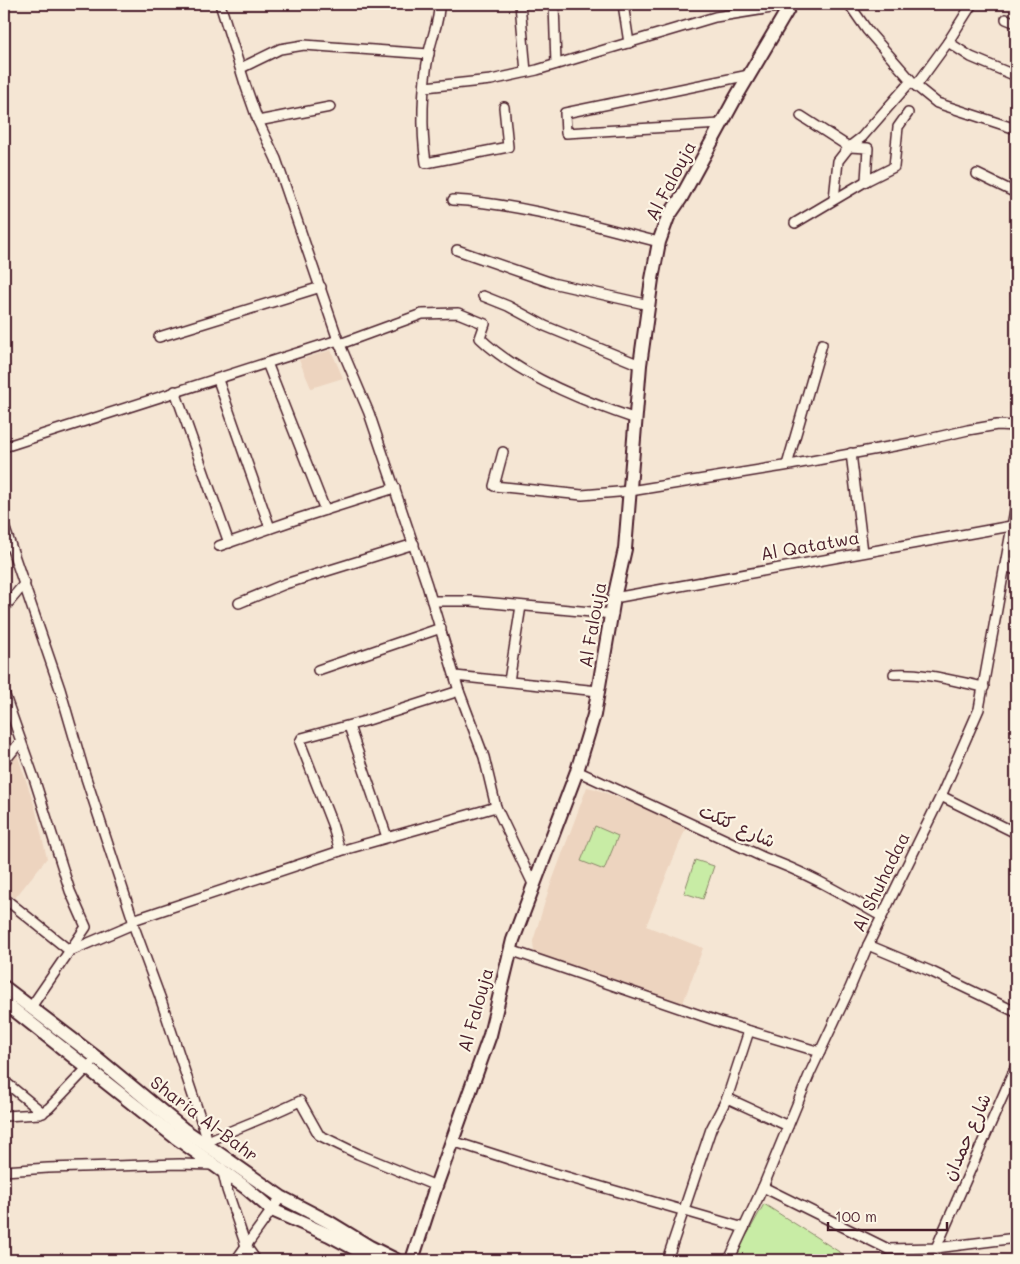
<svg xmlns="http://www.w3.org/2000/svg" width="1020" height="1264" font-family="Mali,'Playpen Sans Arabic',sans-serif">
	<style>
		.built { fill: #edd4bf }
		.green { fill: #c8eca5; stroke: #898668 }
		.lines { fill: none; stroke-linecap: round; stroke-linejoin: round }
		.minor-casing { stroke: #4a1f2b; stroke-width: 12 }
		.secondary-casing { stroke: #4a1f2b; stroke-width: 16 }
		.minor { stroke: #fcf5e5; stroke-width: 9 }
		.secondary { stroke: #fcf5e5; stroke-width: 12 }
		.labels { text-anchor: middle; stroke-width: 4.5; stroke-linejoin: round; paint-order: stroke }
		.street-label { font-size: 18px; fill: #4a1f2b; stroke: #fcf5e5 }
	</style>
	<rect width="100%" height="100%" fill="#f5e6d4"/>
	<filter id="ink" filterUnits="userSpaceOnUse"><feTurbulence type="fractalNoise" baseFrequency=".02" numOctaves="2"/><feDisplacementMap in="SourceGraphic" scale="10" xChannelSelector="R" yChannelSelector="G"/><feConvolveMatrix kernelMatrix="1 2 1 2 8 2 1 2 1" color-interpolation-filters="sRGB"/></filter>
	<g filter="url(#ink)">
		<!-- built -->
		<g class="built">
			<path d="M 331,350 L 343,378 L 311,388 L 299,360 Z"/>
			<path d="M 17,754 L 35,807 L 47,858 L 15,898 L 4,889 L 4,769 Z"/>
			<path d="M 587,787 L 596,789 L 687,825 L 646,926 L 703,948 L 683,1003 L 536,957 L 534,953 L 533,941 L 548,892 Z"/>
		</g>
		<!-- green -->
		<g class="green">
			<path d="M 595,826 L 618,836 L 604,870 L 581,861 Z"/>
			<path d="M 695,860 L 714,866 L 703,899 L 684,893 Z"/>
			<path d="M 764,1204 L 852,1260 L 733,1260 Z"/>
		</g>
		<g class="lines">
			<!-- minor casing -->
			<g class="minor-casing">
				<g id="minor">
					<path d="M 220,4 L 246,87 L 258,121 L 276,159 L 338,340 L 369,413 L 427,585 L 459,691 L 484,757 L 496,807 L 533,884"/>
					<path d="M 371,4 L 379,6 L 380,4"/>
					<path d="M 439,4 C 440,20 432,36 429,52 C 422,87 421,129 426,163 L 508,147 L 504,107"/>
					<path d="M 520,4 L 526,72"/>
					<path d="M 554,4 L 556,64"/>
					<path d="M 623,4 L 629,43"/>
					<path d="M 849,4 L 867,30 L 916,86 L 948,42"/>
					<path d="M 972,4 L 948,42 L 971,57 L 1016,76"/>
					<path d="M 1006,19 L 1016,23"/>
					<path d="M 241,68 L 280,49 L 304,45 L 429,54"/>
					<path d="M 916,86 L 937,103 L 1016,129"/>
					<path d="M 425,87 L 491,80 L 537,70 L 715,17 L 791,5"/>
					<path d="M 801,116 L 849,147 L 868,148 L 866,181 L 894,167 L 898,127 L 908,113"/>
					<path d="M 258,121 L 330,107"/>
					<path d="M 721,124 L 566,133 L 565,113 L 749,75"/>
					<path d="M 977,174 L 1016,193"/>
					<path d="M 834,199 L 838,161 L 849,147 L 862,137 L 911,81"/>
					<path d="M 453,200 C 523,204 591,225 659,242"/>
					<path d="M 795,223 L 866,181"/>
					<path d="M 457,250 L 552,283 L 649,305"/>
					<path d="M 483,296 L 508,306 L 545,326 L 640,365"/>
					<path d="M 159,337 L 321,287"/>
					<path d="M 340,344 L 422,314 L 458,313 L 485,324 L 480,338 C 519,376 585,402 636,419"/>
					<path d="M 267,363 L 325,510"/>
					<path d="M 218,380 L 270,528"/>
					<path d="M 175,391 L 229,543"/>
					<path d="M 4,447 L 338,340"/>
					<path d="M 503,452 L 494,486 L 582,495 L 630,491 L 784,466 L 916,442 L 968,430 L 997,425 L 1016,426"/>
					<path d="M 851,453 L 863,552"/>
					<path d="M 787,465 L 822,344"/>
					<path d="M 4,526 L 60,689 L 86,778 L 133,920 L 133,924 L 160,997 L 208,1141 L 204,1143"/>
					<path d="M 219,546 L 300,518 L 395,488"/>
					<path d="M 1005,566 L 1016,570"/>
					<path d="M 614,598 L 1011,526"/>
					<path d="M 432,601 L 471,601 L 613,614"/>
					<path d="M 239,603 L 285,584 L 414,544"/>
					<path d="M 4,608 L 25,583"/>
					<path d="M 318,670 L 441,628"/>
					<path d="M 894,674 C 924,672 954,681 984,687"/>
					<path d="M 455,676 L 598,691"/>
					<path d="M 509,681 L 521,606"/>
					<path d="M 4,693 L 34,778 L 70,891 L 86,927 L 31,1007"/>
					<path d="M 349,726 L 387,837"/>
					<path d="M 4,762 L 20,742"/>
					<path d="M 577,771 L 765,858 C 806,872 844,895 881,916"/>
					<path d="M 941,796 L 1016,833"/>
					<path d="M 340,851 L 332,824 L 300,742 L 302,738 L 365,721 L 459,691"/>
					<path d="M 4,898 L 70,951"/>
					<path d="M 133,920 L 340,851 L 496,807"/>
					<path d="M 868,945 L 930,971 L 1016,1012"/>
					<path d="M 510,950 L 720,1022 L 820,1052"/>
					<path d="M 70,951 L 133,924"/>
					<path d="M 4,1081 L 43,1113"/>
					<path d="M 727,1098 L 749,1031"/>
					<path d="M 4,1116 L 40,1114 L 49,1108 L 91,1064"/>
					<path d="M 208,1141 C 239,1127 270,1116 300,1101 L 319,1135 L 358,1154 L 436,1186"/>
					<path d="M 452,1141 L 543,1170 L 744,1228"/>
					<path d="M 222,1168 L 227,1190 L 246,1246 L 256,1260"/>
					<path d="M 4,1171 L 48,1168 L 180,1164 L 212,1165"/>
					<path d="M 763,1187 L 888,1249 L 936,1248 L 1016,1238"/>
					<path d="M 936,1248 L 1016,1066"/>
					<path d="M 236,1260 L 281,1197"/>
					<path d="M 667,1260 L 711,1129 L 727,1098 L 788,1126"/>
					<path d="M 729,1260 L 763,1187 L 810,1073 L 850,988 L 868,945 L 941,796 L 979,709 L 1016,504"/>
				</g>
			</g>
			<!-- secondary casing -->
			<g class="secondary-casing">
				<g id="secondary">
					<path d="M 4,987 L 97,1058 L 183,1129 L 221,1155 L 281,1197 L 329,1222 L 370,1247 L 396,1260"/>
					<path d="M 4,1002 L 175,1137 L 245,1187 L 272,1210 L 329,1235 L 376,1260"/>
					<path d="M 412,1260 L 436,1186 L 490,1035 L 513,940 L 577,771 L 594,715 L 614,598 L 625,549 L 640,365 L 652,279 L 659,242 L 668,217 L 681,198 L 735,99 L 791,4"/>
				</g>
			</g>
			<!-- minor -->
			<use href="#minor" class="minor"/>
			<!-- secondary -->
			<use href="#secondary" class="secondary"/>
		</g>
	</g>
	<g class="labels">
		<!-- street labels -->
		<g class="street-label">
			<text transform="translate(671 181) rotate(-62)" y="6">Al Falouja</text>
			<text transform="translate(810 546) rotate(-10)" y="6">Al Qatatwa</text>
			<text transform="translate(593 625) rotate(-80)" y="6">Al Falouja</text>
			<text transform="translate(737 826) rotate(24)" y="6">شارع كتكت</text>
			<text transform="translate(881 882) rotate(-64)" y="6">Al Shuhadaa</text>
			<text transform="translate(476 1010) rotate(-74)" y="6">Al Falouja</text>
			<text transform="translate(204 1119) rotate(37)" y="6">Sharia Al-Bahr</text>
			<text transform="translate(967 1137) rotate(-66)" y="6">شارع حمدان</text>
		</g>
	</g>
	<!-- margin -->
	<rect width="1020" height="1264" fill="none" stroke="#fcf5e5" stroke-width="20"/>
	<rect x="10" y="10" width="1000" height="1244" fill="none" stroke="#4a1f2b" stroke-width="2" filter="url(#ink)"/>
	<!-- scale -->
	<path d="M828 1222v8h119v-8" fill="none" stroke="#4a1f2b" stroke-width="2.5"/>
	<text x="835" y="1222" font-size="15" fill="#4a1f2b" stroke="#fcf5e5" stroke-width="4" paint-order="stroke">100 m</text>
</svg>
